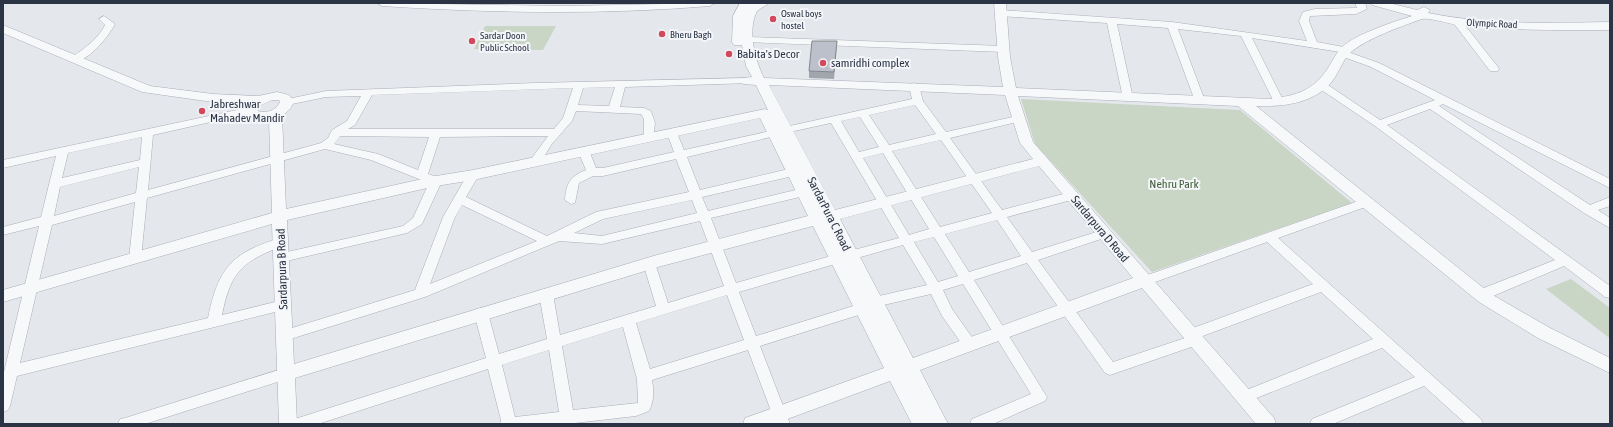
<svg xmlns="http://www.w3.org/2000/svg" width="1613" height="427" font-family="'Asap Condensed',sans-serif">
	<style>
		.green { fill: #c9d6c5 }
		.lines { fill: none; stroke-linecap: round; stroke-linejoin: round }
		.minor-casing { stroke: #a9aeb7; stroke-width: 1 }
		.tertiary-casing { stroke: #a9aeb7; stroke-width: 1 }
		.minor { fill: #f7f8fa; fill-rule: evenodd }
		.tertiary { fill: #f7f8fa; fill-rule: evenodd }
		.wall { fill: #a1a5ae }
		.building { fill: #bbc0ca; stroke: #83868d }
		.poi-dot { fill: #d1495b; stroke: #f4f6f9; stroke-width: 1.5 }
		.labels { text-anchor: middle; stroke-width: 4; stroke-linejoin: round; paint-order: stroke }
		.far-poi-label { font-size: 10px; fill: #2b3445; stroke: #f4f6f9; text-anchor: start }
		.far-street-label { font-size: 10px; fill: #2b3445; stroke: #f4f6f9 }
		.poi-label { font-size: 12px; fill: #2b3445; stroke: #f4f6f9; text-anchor: start }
		.park-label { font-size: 12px; fill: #3f6138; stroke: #f4f6f9 }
		.street-label { font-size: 12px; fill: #2b3445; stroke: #f4f6f9 }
	</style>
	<rect width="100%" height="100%" fill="#e4e7ec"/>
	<!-- green -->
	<g class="green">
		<path d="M 485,26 L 556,26 L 543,50 L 474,49 Z"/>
		<path d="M 1021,99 L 1240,110 L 1352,203 L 1152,272 L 1035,144 Z"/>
		<path d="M 1571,279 L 1610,308 L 1610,336 L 1608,337 L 1546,289 Z"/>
	</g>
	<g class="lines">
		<!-- minor casing -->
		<g class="minor-casing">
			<g id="minor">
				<path d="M 377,3 L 564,6 L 715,3 L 710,6 C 601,15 491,13 382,6 Z"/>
				<path d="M 1355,3 L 1365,3 L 1367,9 L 1356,14 L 1310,16 L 1309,21 L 1317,42 L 1349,48 L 1351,50 L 1348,52 L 1379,63 L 1610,179 L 1610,188 L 1443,104 L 1439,106 L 1590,205 L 1610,197 L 1610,206 L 1598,210 L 1610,218 L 1610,228 L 1584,213 L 1430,109 L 1387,125 L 1610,286 L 1610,298 L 1605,297 L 1564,266 L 1486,299 L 1481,300 L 1476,299 L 1474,295 L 1476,291 L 1555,260 L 1375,126 L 1317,87 L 1316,85 L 1317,83 L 1325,83 L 1380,120 L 1435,100 L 1371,67 L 1341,56 L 1340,52 L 1252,38 L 1284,102 L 1279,105 L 1274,102 L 1241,36 L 1178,29 L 1205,101 L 1200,104 L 1195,101 L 1168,28 L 1117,24 L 1133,98 L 1128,101 L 1123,98 L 1107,23 L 1000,16 L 995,13 L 1000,10 L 1172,22 L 1307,41 L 1299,21 L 1303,12 L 1315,9 L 1355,8 L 1357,8 Z"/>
				<path d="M 104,16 L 115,24 C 109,36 86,65 72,61 L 70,59 L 72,57 C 85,48 98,39 105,25 L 99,19 Z"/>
				<path d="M 1457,18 L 1460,19 L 1498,67 L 1499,69 L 1498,71 L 1490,71 L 1452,21 Z"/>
				<path d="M 748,37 L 1004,46 L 1009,49 L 1004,52 L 745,42 L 743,40 Z"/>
				<path d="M 747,78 L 752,81 L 751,83 L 625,87 L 620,107 L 644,108 L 651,111 L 655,123 L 653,140 L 645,140 L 644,138 L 644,119 L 641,114 L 576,111 L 572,121 L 551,145 L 539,165 L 535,166 L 529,162 L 548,136 L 440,137 L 428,174 L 440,178 L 442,181 L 422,224 L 407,233 L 282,262 L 278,260 L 276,257 L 278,254 L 403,226 L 413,218 L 429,183 L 371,160 L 325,149 L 147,198 L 141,259 L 139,262 L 131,262 L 129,259 L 135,202 L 52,225 L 20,363 L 208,318 C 218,268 232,252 281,238 L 285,239 L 287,242 L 285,245 C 244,261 231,269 222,315 L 283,300 L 288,301 L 290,305 L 288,309 L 283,310 L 17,376 L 10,406 L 8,410 L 3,412 L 3,376 L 39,226 L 3,235 L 3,227 L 41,217 L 56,156 L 3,168 L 3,160 L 251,107 L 255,108 L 256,110 L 255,112 L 153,135 L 148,190 L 321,143 L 328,138 L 332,130 L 347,121 L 361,96 L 326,97 L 287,105 L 282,102 L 283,100 L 326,91 L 536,83 ZM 615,87 L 609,106 L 578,105 L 583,88 ZM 573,88 L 563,118 L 554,129 L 348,129 L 355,125 L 372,95 ZM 340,136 L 429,137 L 418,170 L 378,154 L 334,144 ZM 142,137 L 140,160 L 62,178 L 68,153 ZM 139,167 L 136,193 L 54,216 L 60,187 Z"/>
				<path d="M 914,83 L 919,86 L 923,101 L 946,132 L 1017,116 L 1021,117 L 1022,119 L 1021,121 L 950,138 L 1002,210 L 1071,192 L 1075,193 L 1077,196 L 1075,199 L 1007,217 L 1032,252 L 1103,230 L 1107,231 L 1109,234 L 1107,237 L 1038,260 L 1113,362 L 1185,338 L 1183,335 L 1185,331 L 1313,284 L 1267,242 L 1144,286 L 1139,284 L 1138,281 L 1139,278 L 1367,198 L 1371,199 L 1373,202 L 1371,205 L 1278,238 L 1481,419 L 1483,424 L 1466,424 L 1424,386 L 1333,424 L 1310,424 L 1312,419 L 1415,377 L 1382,348 L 1249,401 L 1244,403 L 1239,401 L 1237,397 L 1239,393 L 1373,339 L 1321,292 L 1200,337 L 1202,340 L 1200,344 L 1110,375 L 1105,373 L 1027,263 L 974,280 L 1047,397 L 1045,401 L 993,424 L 970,424 L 972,419 L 1031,394 L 963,284 L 943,290 L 952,309 L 976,343 L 974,347 L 969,349 L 964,347 L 942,316 L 931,294 L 875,307 L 870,306 L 868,302 L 870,298 L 927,285 L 903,245 L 850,260 L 846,258 L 844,255 L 846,252 L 899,238 L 831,123 L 785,133 L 780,130 L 785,127 L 912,99 L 909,86 ZM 915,105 L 936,134 L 889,145 L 869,115 ZM 860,117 L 879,147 L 859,152 L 841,121 ZM 941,140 L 992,213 L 940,227 L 892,151 ZM 883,153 L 929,229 L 909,235 L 863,158 ZM 997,220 L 1021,256 L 969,272 L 945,234 ZM 934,237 L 958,276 L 938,282 L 914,242 Z"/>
				<path d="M 672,130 L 677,133 L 684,150 L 775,130 L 780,133 L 775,136 L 687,157 L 700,190 L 793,168 L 799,172 L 793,176 L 702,197 L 708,211 L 804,188 L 810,192 L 804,196 L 711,218 L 736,283 L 838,254 L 842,256 L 844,259 L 842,262 L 739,292 L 756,336 L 863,303 L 868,304 L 870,308 L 868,312 L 760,346 L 790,424 L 776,424 L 748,350 L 652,380 C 654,392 654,401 649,411 L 636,416 L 566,424 L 500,424 L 501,420 L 488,369 L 318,424 L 291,424 L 293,419 L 298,418 L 486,358 L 474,313 L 476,309 L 481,308 L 486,309 L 488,313 L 499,354 L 547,339 L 539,294 L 541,290 L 546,289 L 551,290 L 553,294 L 560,335 L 656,306 L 643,263 L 645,260 L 653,260 L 655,263 L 668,303 L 724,286 L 700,221 L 602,244 L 559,241 L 425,297 L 284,341 L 279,340 L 277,336 L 279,332 L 415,290 L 443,217 L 469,172 L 477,172 L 479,175 L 466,197 L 547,236 L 596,212 L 689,192 L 676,159 L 603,176 L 593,176 L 579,183 L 575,203 L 571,204 L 565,200 C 566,184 570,176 586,170 L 578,151 L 580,148 L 588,148 L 596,168 L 603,168 L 674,152 L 667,133 ZM 692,200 L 697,213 L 602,236 L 574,233 L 603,219 ZM 462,205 L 537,241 L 430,284 L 455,217 ZM 727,295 L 744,340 L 650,369 L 636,323 ZM 623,327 L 637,379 L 638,403 L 573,410 L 562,346 ZM 549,350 L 559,412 L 515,417 L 502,365 Z"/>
				<path d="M 285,368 L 290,370 L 292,374 L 290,378 L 145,424 L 118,424 L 120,419 L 125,418 Z"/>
			</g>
		</g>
		<!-- tertiary casing -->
		<g class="tertiary-casing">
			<path id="tertiary" d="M 740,3 L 769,3 L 757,11 C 747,31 755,60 764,78 L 1003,87 L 998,57 L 994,3 L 1006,3 L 1010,57 L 1016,88 L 1271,99 C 1297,95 1313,91 1328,68 C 1332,62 1336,53 1342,47 C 1356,34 1393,22 1412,16 L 1372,5 L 1370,3 L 1389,3 L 1417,10 L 1424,7 L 1430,10 L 1428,13 C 1488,25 1549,23 1610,22 L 1610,30 C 1559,30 1509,31 1458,25 C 1451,24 1427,17 1422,19 C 1402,26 1368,38 1351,52 C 1342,60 1338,76 1329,85 C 1311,104 1280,107 1256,106 L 1491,294 L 1550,328 L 1610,358 L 1610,373 L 1538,338 L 1479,302 L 1238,106 L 1018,96 L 1033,142 L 1274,418 L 1276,424 L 1256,424 L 1142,288 L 920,370 L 948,424 L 912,424 L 890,381 L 774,424 L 743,424 L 745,418 L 884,368 L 813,226 L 658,267 L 295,378 L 297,424 L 279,424 L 272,224 L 3,302 L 3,290 L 272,213 L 269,120 L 260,120 L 246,116 L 245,109 L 248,103 L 213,102 L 142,92 L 3,33 L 3,25 L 150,86 L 213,94 L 258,96 L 277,92 L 289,95 L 294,102 L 290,109 L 282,116 L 286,209 L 436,176 L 473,170 L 765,109 L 768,110 L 756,85 L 743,84 L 741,81 L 743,78 L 752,77 L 746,66 L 742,45 L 734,45 L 732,42 L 733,16 ZM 769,85 L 1005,95 L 1020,143 L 1033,159 L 835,210 ZM 272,100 L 279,100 L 280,102 C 276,110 267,114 258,111 L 259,106 ZM 760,118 L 808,216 L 657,255 L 294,364 L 287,220 L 436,186 L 473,180 ZM 1039,166 L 1133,278 L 913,358 L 840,219 Z"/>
		</g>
		<!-- minor -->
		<use href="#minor" class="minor"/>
		<!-- tertiary -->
		<use href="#tertiary" class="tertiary"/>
	</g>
	<!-- wall -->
	<path class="wall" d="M 837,41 L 834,79 L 809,78 L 809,71 Z"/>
	<!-- building -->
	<path class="building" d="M 812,41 L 837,41 L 834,72 L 809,71 Z"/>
	<!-- markers -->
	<g class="poi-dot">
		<circle cx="773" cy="19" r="4"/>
		<circle cx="662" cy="34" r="4"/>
		<circle cx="472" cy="41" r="4"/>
		<circle cx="729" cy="54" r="4"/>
		<circle cx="823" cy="63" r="4"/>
		<circle cx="202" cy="111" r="4"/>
	</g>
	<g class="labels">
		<!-- far-poi labels -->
		<g class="far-poi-label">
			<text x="781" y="17">Oswal boys<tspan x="781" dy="12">hostel</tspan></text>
			<text x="670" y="38">Bheru Bagh</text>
			<text x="480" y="39">Sardar Doon<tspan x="480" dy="12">Public School</tspan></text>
		</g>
		<!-- far-street labels -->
		<g class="far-street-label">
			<text transform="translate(1492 23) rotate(3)" y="4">Olympic Road</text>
		</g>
		<!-- poi labels -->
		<g class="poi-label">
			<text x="737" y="58">Babita's Decor</text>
			<text x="831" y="67">samridhi complex</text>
			<text x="210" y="108">Jabreshwar<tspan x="210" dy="14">Mahadev Mandir</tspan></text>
		</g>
		<!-- park labels -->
		<g class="park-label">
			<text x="1174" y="188">Nehru Park</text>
		</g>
		<!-- street labels -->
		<g class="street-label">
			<text transform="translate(829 214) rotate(63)" y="4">SardarPura C Road</text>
			<text transform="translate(1100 229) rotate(50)" y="4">Sardarpura D Road</text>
			<text transform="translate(282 269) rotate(-92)" y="4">Sardarpura B Road</text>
		</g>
	</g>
	<!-- border -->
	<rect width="1613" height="427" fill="none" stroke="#2b3445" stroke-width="8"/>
</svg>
